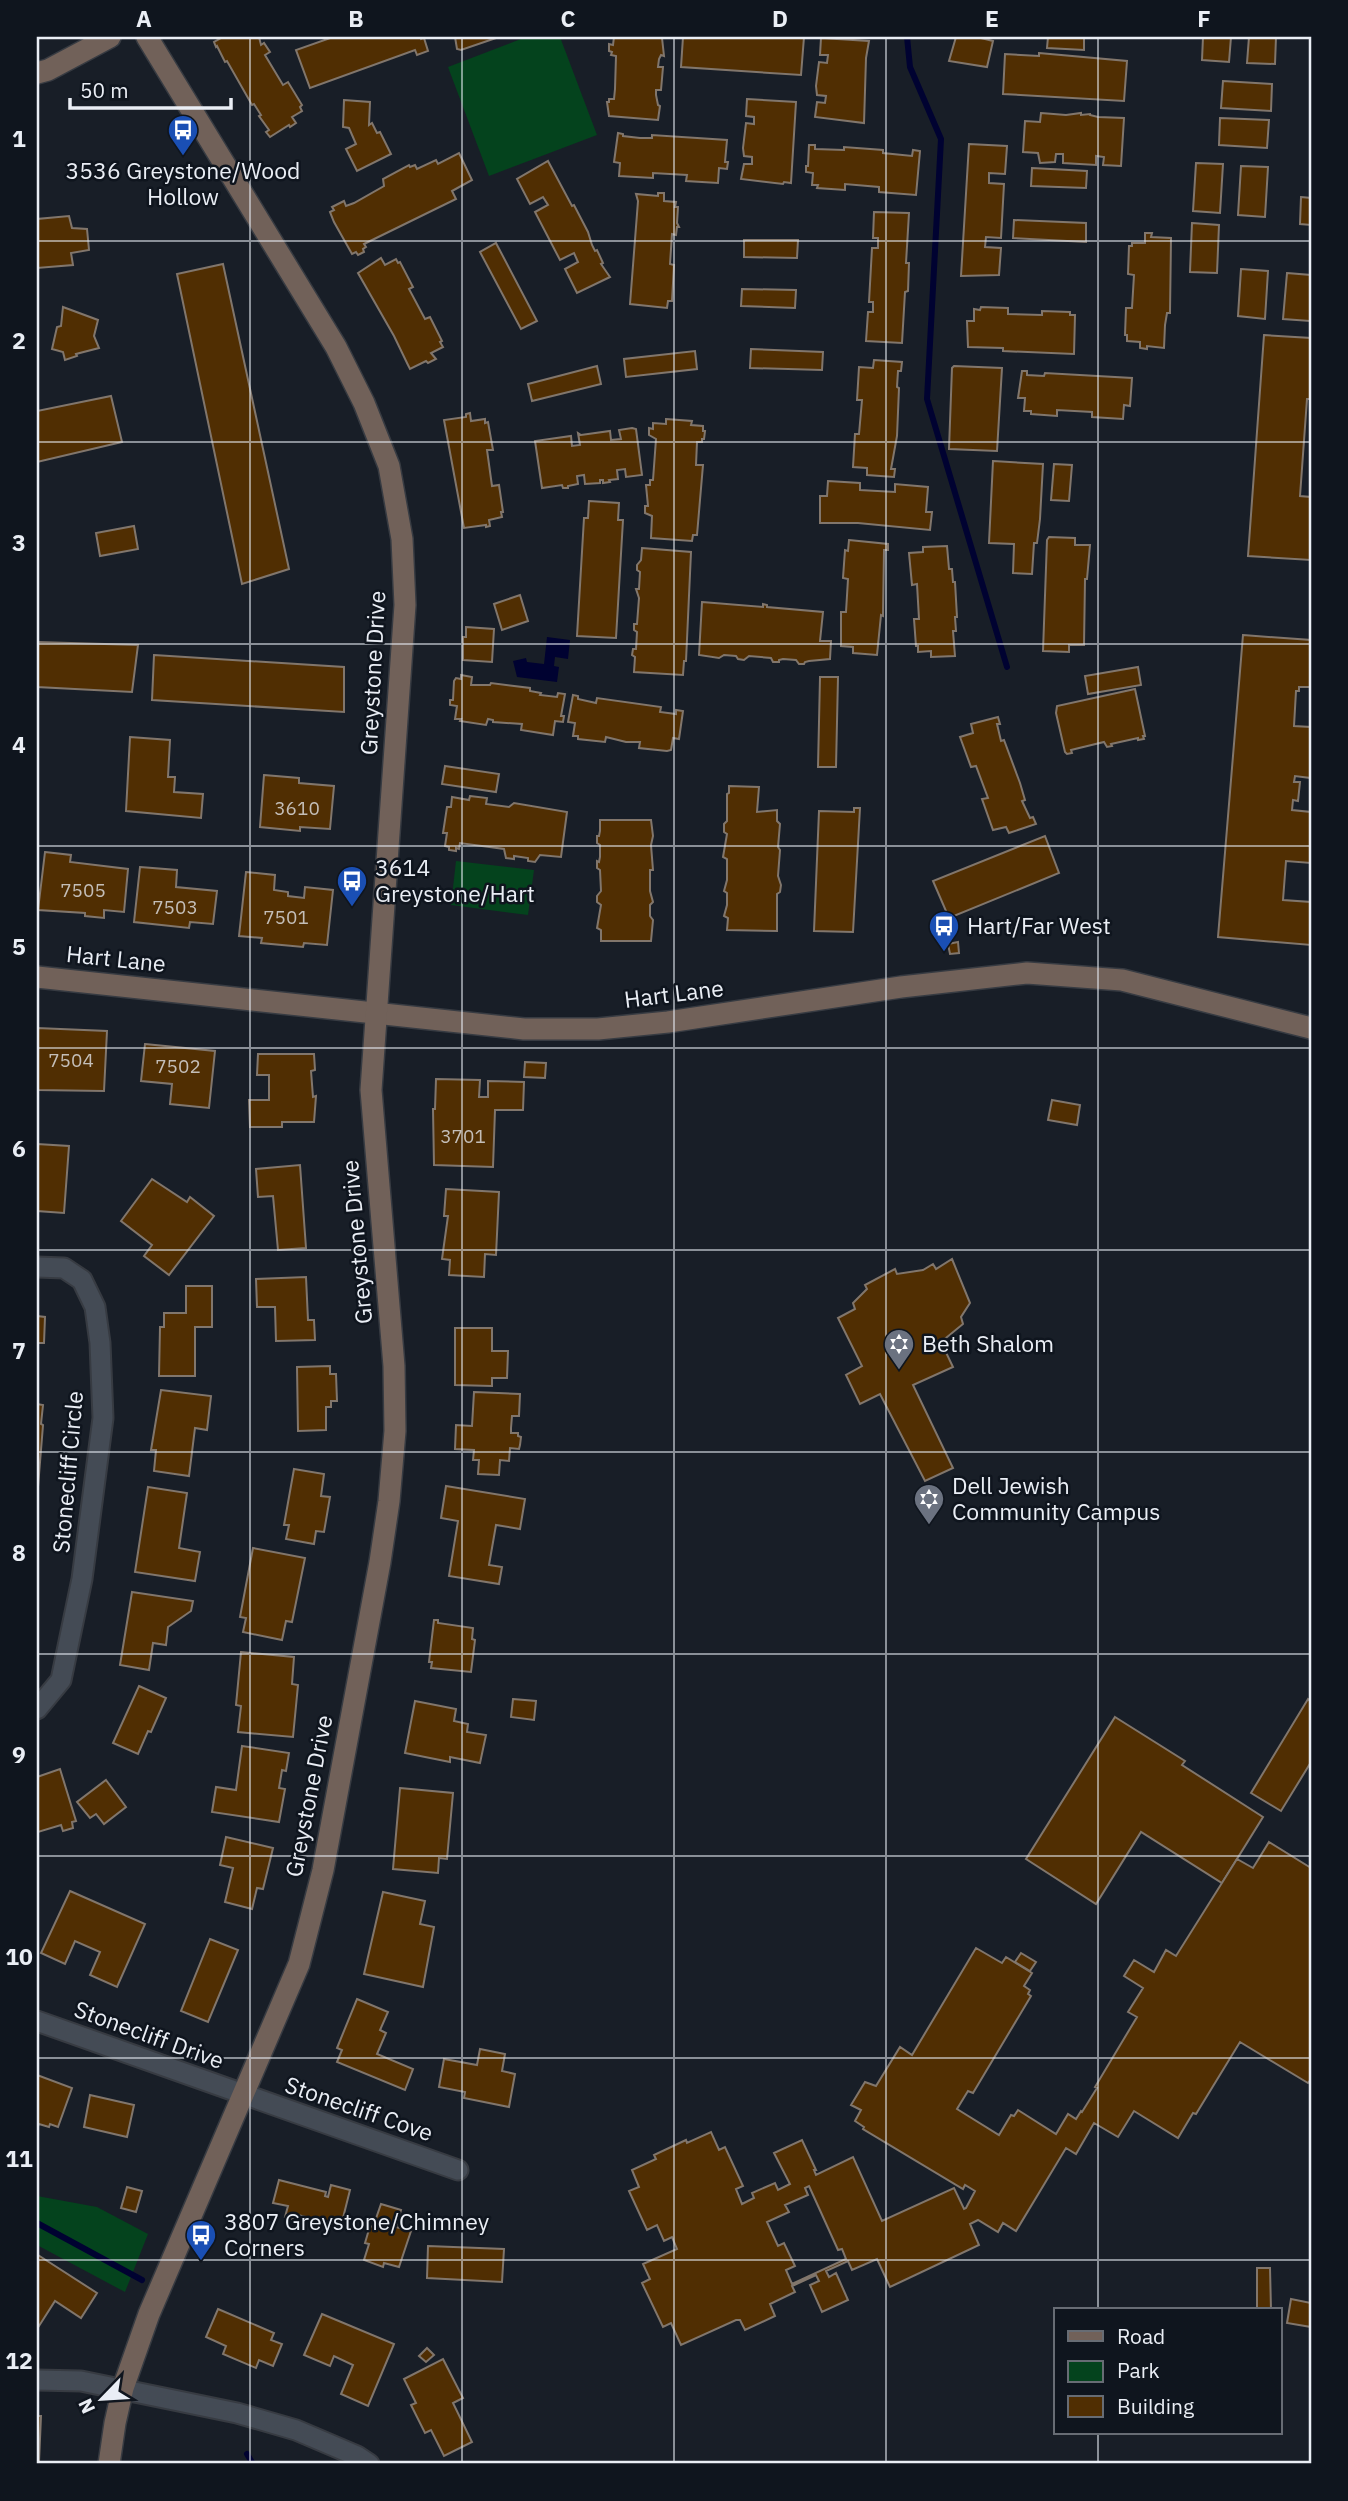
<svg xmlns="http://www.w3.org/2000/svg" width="1348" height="2501" font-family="'IBM Plex Sans',sans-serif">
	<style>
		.green { fill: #04431d }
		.water { fill: #000231 }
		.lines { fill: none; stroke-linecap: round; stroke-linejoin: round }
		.stream { stroke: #000231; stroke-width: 6 }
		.building { fill: #502e02; stroke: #81766c; stroke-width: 2; fill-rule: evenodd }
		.street-casing { stroke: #373b42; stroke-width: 23 }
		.secondary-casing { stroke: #373b42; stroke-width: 24 }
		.street { stroke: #444b55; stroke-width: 19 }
		.secondary { stroke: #716159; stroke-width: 21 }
		.grid { fill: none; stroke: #eaeef5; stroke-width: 2; stroke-opacity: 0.55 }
		.labels { text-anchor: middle; stroke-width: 5; stroke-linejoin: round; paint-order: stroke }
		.number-label { font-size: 19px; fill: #c4beb8 }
		.poi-label { font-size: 23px; fill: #eaeef5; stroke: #0f151e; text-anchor: start }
		.street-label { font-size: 23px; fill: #eaeef5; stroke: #0f151e }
		.neatline { fill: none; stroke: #eaeef5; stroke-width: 2.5 }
		.grid-label { font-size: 23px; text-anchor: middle; font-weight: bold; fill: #eaeef5 }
	</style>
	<rect width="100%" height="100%" fill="#181e27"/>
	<!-- green -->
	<g class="green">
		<path d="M 526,37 L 560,37 L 597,135 L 489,176 L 448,67 Z"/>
		<path d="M 456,861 L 534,870 L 528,915 L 451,905 Z"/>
		<path d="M 37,2196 L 97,2207 L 148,2234 L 125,2292 L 37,2245 Z"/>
	</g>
	<!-- water -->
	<path class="water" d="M 547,637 L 570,640 L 568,659 L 555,657 L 554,666 L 559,667 L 557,682 L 517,677 L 513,661 L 526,658 L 527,662 L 544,664 Z"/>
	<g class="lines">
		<!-- stream -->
		<g class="stream">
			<path d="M 907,37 L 910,67 L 941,139 L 927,399 L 1007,667"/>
			<path d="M 37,2223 L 142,2280"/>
			<path d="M 247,2454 L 253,2464"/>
		</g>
	</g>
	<!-- building -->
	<g class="building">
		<path d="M 223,37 L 259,37 L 261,45 L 264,43 L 270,52 L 265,55 L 283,85 L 288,82 L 302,105 L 300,107 L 302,111 L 292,117 L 296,123 L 290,127 L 289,125 L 270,137 L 266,132 L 269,130 L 259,116 L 261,115 L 254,104 L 252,105 L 227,61 L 225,62 L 217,46 L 216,47 L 214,42 Z"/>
		<path d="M 333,37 L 420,37 L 421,39 L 424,38 L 428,51 L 417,55 L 415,50 L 310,88 L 296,50 Z"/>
		<path d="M 455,37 L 499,37 L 461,50 L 457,49 Z"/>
		<path d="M 614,37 L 662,38 L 664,56 L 661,55 L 659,59 L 658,67 L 663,67 L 661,90 L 656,90 L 656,95 L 658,105 L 660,106 L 658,120 L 609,116 L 607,102 L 609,102 L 609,99 L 614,99 L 615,89 L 616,56 L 611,55 L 612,52 L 609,51 L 609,44 L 613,45 Z"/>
		<path d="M 683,37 L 804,37 L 801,75 L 681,67 Z"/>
		<path d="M 956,37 L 977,37 L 993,41 L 987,67 L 949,61 Z"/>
		<path d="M 1048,37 L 1084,37 L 1084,50 L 1047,48 Z"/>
		<path d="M 1203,37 L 1231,37 L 1229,62 L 1202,60 Z"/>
		<path d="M 1249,37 L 1276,37 L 1275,64 L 1247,63 Z"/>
		<path d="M 821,38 L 869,41 L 866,58 L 864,123 L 815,117 L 817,102 L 825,103 L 826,96 L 817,95 L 816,86 L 819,62 L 827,63 L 828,55 L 820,55 Z"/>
		<path d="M 1039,53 L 1127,61 L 1124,101 L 1003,94 L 1005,54 L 1039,56 Z"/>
		<path d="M 1223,81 L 1272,84 L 1271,111 L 1221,108 Z"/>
		<path d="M 747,99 L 796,102 L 791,183 L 784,182 L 783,184 L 741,179 L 744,164 L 752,164 L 752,157 L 744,156 L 743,148 L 746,123 L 754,124 L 754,117 L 746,116 Z"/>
		<path d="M 344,100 L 370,102 L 369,125 L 372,123 L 377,133 L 380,132 L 391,154 L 357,171 L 346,149 L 356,144 L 349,128 L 343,127 Z"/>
		<path d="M 1041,113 L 1066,115 L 1081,113 L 1081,115 L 1090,114 L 1090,115 L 1098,117 L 1124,118 L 1121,166 L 1103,165 L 1104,157 L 1096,156 L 1096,165 L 1063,163 L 1063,154 L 1056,154 L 1055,162 L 1040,163 L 1038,153 L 1023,152 L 1025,121 L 1040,122 Z"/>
		<path d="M 1220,118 L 1269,120 L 1267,148 L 1219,145 Z"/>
		<path d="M 618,133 L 623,134 L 623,136 L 640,138 L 652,138 L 652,135 L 727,140 L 725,162 L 728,162 L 727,169 L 719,168 L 718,183 L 686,181 L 687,175 L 653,173 L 653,178 L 619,176 L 620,163 L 614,162 Z"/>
		<path d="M 969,144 L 1007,146 L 1005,174 L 989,173 L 989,183 L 1004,184 L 1001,238 L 986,237 L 985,247 L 1001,248 L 999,275 L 961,276 Z"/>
		<path d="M 809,145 L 815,145 L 815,149 L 844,150 L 844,147 L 883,150 L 883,153 L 912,156 L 913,150 L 920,151 L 916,195 L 879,192 L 879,187 L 845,184 L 845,190 L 817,188 L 818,185 L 812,185 L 813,173 L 806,172 L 806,166 L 808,166 Z"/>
		<path d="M 459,153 L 472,180 L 452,191 L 456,199 L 364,244 L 366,247 L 363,249 L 364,252 L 358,255 L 356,252 L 352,254 L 334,222 L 330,212 L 334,210 L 332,207 L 344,201 L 346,206 L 354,203 L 384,186 L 383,179 L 409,165 L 410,167 L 415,165 L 417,169 L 436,160 L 438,164 Z"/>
		<path d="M 548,161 L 572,206 L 574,205 L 588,232 L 592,245 L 595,251 L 597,250 L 603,263 L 601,264 L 610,277 L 577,293 L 565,269 L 578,262 L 574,253 L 560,260 L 535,212 L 548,205 L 543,197 L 530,204 L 517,179 Z"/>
		<path d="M 1196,163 L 1223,164 L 1220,213 L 1193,211 Z"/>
		<path d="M 1241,166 L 1268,167 L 1265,217 L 1238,215 Z"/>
		<path d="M 1032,168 L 1087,171 L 1086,188 L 1031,186 Z"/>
		<path d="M 658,193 L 664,193 L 664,201 L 676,202 L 675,207 L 678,207 L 677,223 L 679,227 L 677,227 L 676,235 L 672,234 L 670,264 L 674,265 L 672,301 L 668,301 L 667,308 L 630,304 L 638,201 L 636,194 L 658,196 Z"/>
		<path d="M 1301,197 L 1311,198 L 1311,225 L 1300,224 Z"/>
		<path d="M 874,212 L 909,213 L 906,263 L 909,263 L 908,291 L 905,292 L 902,343 L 866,341 L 868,312 L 873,312 L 873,302 L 869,302 L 872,248 L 878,248 L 878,238 L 873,238 Z"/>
		<path d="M 69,216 L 72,228 L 87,229 L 89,250 L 71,253 L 73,265 L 37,268 L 37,219 Z"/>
		<path d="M 1014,220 L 1086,223 L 1086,242 L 1013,238 Z"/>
		<path d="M 1192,223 L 1219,225 L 1217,273 L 1190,272 Z"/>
		<path d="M 1145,233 L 1152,233 L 1151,237 L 1171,238 L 1170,313 L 1167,313 L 1165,325 L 1164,348 L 1147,346 L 1147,349 L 1140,348 L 1140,342 L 1127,341 L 1127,335 L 1125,335 L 1126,308 L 1132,308 L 1134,275 L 1128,274 L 1129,246 L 1132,246 L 1132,243 L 1145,243 Z"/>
		<path d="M 744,240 L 798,240 L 797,258 L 744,257 Z"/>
		<path d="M 496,243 L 537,321 L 521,329 L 480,252 Z"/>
		<path d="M 381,258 L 385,265 L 396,259 L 398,263 L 400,262 L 413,287 L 409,289 L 425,319 L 430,317 L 442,341 L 440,342 L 443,347 L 431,353 L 436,359 L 428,363 L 426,361 L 410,369 L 408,365 L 394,336 L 358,273 Z"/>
		<path d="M 223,264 L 289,569 L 242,584 L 177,274 Z"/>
		<path d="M 1241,269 L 1268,271 L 1265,319 L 1238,316 Z"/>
		<path d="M 1287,273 L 1311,275 L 1310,321 L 1283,319 Z"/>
		<path d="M 742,289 L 796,290 L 795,308 L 741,306 Z"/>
		<path d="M 63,307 L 98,320 L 94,336 L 99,348 L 76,354 L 77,356 L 65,360 L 63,352 L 52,349 L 57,327 L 61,326 Z"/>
		<path d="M 981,307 L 1008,308 L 1008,314 L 1042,315 L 1042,311 L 1070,312 L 1070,315 L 1075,315 L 1074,354 L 1003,351 L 1003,348 L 968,347 L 967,321 L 974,321 L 974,309 L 980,310 Z"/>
		<path d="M 1264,335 L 1311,338 L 1311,399 L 1307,399 L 1300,496 L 1311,497 L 1311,560 L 1248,556 Z"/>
		<path d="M 751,349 L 823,352 L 822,370 L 750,368 Z"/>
		<path d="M 695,351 L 697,369 L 626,377 L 624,359 Z"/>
		<path d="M 874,360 L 902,362 L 901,371 L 898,371 L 897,387 L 899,388 L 897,436 L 891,469 L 895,469 L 894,477 L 867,475 L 867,468 L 853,467 L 855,434 L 859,434 L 862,400 L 857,400 L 859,367 L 873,368 Z"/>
		<path d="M 597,366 L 601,384 L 532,401 L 528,384 Z"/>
		<path d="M 954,366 L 1002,368 L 997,451 L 949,449 L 952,368 Z"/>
		<path d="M 1022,371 L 1027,371 L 1027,375 L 1044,376 L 1045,373 L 1132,378 L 1130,406 L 1124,405 L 1123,419 L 1092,417 L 1092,412 L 1057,410 L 1057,416 L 1031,414 L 1031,411 L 1024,411 L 1025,398 L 1018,398 Z"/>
		<path d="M 111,396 L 122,442 L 37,462 L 37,411 Z"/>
		<path d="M 470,413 L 471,421 L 485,419 L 485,423 L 488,422 L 493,450 L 487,450 L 492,486 L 499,485 L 503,512 L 501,512 L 502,517 L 489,520 L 490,526 L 486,527 L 486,525 L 464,528 L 444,420 L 466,417 L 466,414 Z"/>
		<path d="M 666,419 L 692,421 L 691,425 L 703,426 L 703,431 L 705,431 L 704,439 L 702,439 L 702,442 L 697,442 L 696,465 L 703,465 L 697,535 L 693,535 L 692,541 L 651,538 L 652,516 L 645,513 L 645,506 L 648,506 L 646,485 L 650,485 L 650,480 L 653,480 L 656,439 L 649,435 L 649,428 L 653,429 L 653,423 L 666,424 Z"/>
		<path d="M 632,428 L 636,429 L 642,475 L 626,477 L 625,469 L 617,470 L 618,479 L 609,480 L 610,482 L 603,483 L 603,480 L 600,480 L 600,483 L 585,484 L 584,475 L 577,476 L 578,484 L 568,486 L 568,488 L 563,488 L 562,485 L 542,488 L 535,441 L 571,436 L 572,446 L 580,445 L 578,433 L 581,435 L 610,431 L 611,440 L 621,439 L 619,430 Z"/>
		<path d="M 993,461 L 1043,464 L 1040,519 L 1037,543 L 1034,543 L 1032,574 L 1013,573 L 1014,544 L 989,543 Z"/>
		<path d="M 1054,464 L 1072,465 L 1069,501 L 1051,500 Z"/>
		<path d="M 828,481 L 860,483 L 860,490 L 895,492 L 895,484 L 928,487 L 926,512 L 932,512 L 930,530 L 858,523 L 820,523 L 820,496 L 827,496 Z"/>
		<path d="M 589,501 L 619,503 L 618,520 L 623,520 L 616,638 L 577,636 L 584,518 L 588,518 Z"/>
		<path d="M 134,526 L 138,549 L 100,556 L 96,533 Z"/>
		<path d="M 1049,537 L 1075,538 L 1075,545 L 1090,545 L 1087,579 L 1085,579 L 1084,645 L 1069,645 L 1069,652 L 1043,651 L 1047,540 Z"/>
		<path d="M 849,540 L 888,544 L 888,550 L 884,550 L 883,616 L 881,615 L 877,655 L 853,653 L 853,647 L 841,646 L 841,612 L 846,612 L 848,579 L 843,578 L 845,550 L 848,551 Z"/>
		<path d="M 947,546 L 949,569 L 952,569 L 953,582 L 955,582 L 957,617 L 955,617 L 956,631 L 953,631 L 955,656 L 931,657 L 931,651 L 918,652 L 918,646 L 916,646 L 914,619 L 919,619 L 917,584 L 912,585 L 909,553 L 923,552 L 923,547 Z"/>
		<path d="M 642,548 L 691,552 L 686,661 L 684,661 L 683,675 L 634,672 L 635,657 L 632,655 L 633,649 L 636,649 L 637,632 L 634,630 L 634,624 L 637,624 L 639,598 L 636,589 L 639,589 L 640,572 L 637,570 L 637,565 L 641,560 Z"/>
		<path d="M 520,595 L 528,621 L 502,630 L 494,604 Z"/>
		<path d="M 702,602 L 763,607 L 763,604 L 767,605 L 767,607 L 823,612 L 820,641 L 831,641 L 830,659 L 809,661 L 805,662 L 804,664 L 799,664 L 796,660 L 783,659 L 779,660 L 779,662 L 773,662 L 771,658 L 749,656 L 744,660 L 738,659 L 736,656 L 724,655 L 719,658 L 699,655 Z"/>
		<path d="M 466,627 L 494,629 L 492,662 L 463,660 L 463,637 L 466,637 Z"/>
		<path d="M 1243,635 L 1311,640 L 1311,687 L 1299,687 L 1299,691 L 1296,691 L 1294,726 L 1311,727 L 1311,778 L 1295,776 L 1294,782 L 1300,782 L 1298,801 L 1293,800 L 1292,810 L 1311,812 L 1311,863 L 1286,861 L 1283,900 L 1311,902 L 1311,945 L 1218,937 Z"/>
		<path d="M 37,642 L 138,645 L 132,692 L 37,687 Z"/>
		<path d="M 154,655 L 344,667 L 344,712 L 152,700 Z"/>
		<path d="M 1138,667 L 1141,685 L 1088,694 L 1085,676 Z"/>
		<path d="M 461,675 L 472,677 L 471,685 L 490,685 L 491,683 L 530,688 L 530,691 L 541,693 L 540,695 L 557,697 L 558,693 L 565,694 L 561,716 L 564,716 L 563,722 L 555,721 L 553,735 L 521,730 L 522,724 L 493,722 L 493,720 L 488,719 L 486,725 L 460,721 L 461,719 L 455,719 L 457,706 L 450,705 L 450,700 L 453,700 L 454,681 L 456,678 L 461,679 Z"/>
		<path d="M 820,677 L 838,677 L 836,767 L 818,767 Z"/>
		<path d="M 1135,689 L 1145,736 L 1143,736 L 1144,739 L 1138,740 L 1138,738 L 1111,744 L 1112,746 L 1107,747 L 1104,742 L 1071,750 L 1072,753 L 1067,754 L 1065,752 L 1056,713 L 1057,706 Z"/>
		<path d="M 573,695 L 578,696 L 578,699 L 596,703 L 597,698 L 661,707 L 660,712 L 676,714 L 676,710 L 683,711 L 679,739 L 673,738 L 671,750 L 667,751 L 639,748 L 640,742 L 626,742 L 606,737 L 605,742 L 578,739 L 578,736 L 573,736 L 575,723 L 568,722 Z"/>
		<path d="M 998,717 L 1000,724 L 997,724 L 1001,741 L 1004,740 L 1020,783 L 1025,800 L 1022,801 L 1030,818 L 1033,817 L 1036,824 L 1009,833 L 1006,827 L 993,830 L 982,799 L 988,798 L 976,766 L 971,767 L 960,737 L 973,733 L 971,724 Z"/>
		<path d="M 130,737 L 170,740 L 168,777 L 175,777 L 174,792 L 203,794 L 201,818 L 126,811 Z"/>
		<path d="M 445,766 L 499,774 L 496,792 L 442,784 Z"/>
		<path d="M 264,775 L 299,778 L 299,783 L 334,786 L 330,829 L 300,827 L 300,831 L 260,827 Z"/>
		<path d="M 729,786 L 759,787 L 757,812 L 777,810 L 777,821 L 780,824 L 778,847 L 780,850 L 778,876 L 781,885 L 780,892 L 777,894 L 777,931 L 727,930 L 728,918 L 724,916 L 727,905 L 727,893 L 724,891 L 727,880 L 727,859 L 723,857 L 727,834 L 724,832 L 724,824 L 727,821 L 727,794 L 729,793 Z"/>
		<path d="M 470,796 L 487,798 L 486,804 L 509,807 L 514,803 L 567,812 L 561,857 L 540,855 L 535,862 L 528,861 L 528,858 L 514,856 L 514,859 L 506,858 L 504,849 L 460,843 L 459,849 L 456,848 L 456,851 L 449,850 L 449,847 L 445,846 L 447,833 L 443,833 L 447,807 L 451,807 L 452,797 L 469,800 Z"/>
		<path d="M 854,808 L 860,808 L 853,932 L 814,931 L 819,811 L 854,812 Z"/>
		<path d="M 600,820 L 651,820 L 653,836 L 651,845 L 653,870 L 650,870 L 650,891 L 653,902 L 650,905 L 650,916 L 653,920 L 651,941 L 601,941 L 601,930 L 597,928 L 601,905 L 597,902 L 597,896 L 601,891 L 600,870 L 597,868 L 597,861 L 599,862 L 600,857 L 600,845 L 597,843 L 597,836 L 599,836 L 600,831 Z"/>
		<path d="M 1045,836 L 1059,873 L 949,918 L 933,881 Z"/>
		<path d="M 45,852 L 71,855 L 70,862 L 128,869 L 124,912 L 104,910 L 104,918 L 85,916 L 85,913 L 38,910 Z"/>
		<path d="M 140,867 L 177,870 L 176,887 L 217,891 L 213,924 L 190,922 L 189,928 L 134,922 Z"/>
		<path d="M 246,872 L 275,875 L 274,890 L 288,892 L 288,896 L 304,898 L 305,887 L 333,890 L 327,945 L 304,943 L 303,947 L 261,943 L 262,938 L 239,936 Z"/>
		<path d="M 958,942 L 959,953 L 950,954 L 948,944 Z"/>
		<path d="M 37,1028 L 107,1031 L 104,1091 L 37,1090 Z"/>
		<path d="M 145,1044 L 215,1051 L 209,1108 L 170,1104 L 172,1084 L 141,1081 Z"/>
		<path d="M 258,1054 L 314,1054 L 315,1070 L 311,1071 L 313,1097 L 316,1096 L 314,1122 L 282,1122 L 282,1127 L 250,1127 L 249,1100 L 269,1100 L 269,1075 L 257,1075 Z"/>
		<path d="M 525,1062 L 546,1063 L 545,1078 L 524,1077 Z"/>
		<path d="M 436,1079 L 480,1080 L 479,1097 L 488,1097 L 488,1081 L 524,1082 L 523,1110 L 495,1110 L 493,1167 L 434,1165 L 433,1109 L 435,1109 Z"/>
		<path d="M 1052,1100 L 1080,1105 L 1077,1125 L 1048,1120 Z"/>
		<path d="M 37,1144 L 69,1146 L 64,1213 L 37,1211 Z"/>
		<path d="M 300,1165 L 306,1248 L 278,1250 L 273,1196 L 258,1197 L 256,1169 Z"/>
		<path d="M 152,1179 L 187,1202 L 190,1197 L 214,1216 L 169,1275 L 144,1256 L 152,1245 L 121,1221 Z"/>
		<path d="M 446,1189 L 499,1192 L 496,1255 L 485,1254 L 484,1277 L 449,1275 L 450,1260 L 442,1259 L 448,1216 L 444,1216 Z"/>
		<path d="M 952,1259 L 970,1303 L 961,1317 L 963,1324 L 941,1342 L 953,1367 L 913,1385 L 953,1468 L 925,1481 L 880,1394 L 860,1404 L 846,1375 L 862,1366 L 838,1318 L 855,1309 L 853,1303 L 867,1289 L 865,1285 L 895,1269 L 897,1274 L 923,1270 L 933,1264 L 936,1269 Z"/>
		<path d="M 306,1277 L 308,1320 L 314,1320 L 315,1340 L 276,1341 L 275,1307 L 257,1307 L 256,1279 Z"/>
		<path d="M 186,1286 L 212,1286 L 212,1327 L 195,1327 L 195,1376 L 159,1376 L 160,1327 L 164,1327 L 164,1313 L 186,1313 Z"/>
		<path d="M 37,1316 L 45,1317 L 44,1343 L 38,1343 L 37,1369 Z"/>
		<path d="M 455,1328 L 492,1328 L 492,1351 L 508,1351 L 507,1378 L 492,1378 L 492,1386 L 455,1385 Z"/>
		<path d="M 330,1366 L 330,1374 L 336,1374 L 337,1401 L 331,1401 L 331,1407 L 326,1407 L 326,1430 L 298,1431 L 297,1367 Z"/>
		<path d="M 161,1390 L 211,1396 L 207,1430 L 195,1428 L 189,1476 L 154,1471 L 156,1450 L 151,1450 Z"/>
		<path d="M 474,1392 L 520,1394 L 519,1416 L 512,1416 L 511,1428 L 511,1433 L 518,1433 L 518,1436 L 521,1437 L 520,1445 L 519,1449 L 510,1448 L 509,1461 L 500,1460 L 499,1475 L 478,1474 L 479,1460 L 473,1460 L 474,1450 L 455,1449 L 456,1425 L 472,1426 Z"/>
		<path d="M 37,1404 L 43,1405 L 41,1424 L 43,1425 L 38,1487 Z"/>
		<path d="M 294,1469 L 324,1474 L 321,1496 L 330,1497 L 324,1532 L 316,1531 L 314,1544 L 286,1539 L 289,1525 L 284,1525 Z"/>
		<path d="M 446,1486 L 525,1499 L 520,1529 L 496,1525 L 489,1565 L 502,1567 L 499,1584 L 449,1576 L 458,1521 L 441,1518 Z"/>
		<path d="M 148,1487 L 187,1493 L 179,1548 L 200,1552 L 195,1581 L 135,1572 Z"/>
		<path d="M 253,1548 L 305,1558 L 292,1622 L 286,1621 L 282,1640 L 243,1632 L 246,1618 L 240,1617 Z"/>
		<path d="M 132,1592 L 193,1601 L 191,1611 L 168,1627 L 166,1645 L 153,1643 L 149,1670 L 120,1665 Z"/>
		<path d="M 434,1620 L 438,1620 L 438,1623 L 473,1628 L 472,1639 L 475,1640 L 471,1672 L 431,1668 L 432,1662 L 429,1662 Z"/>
		<path d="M 241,1652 L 294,1657 L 292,1684 L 298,1685 L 293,1737 L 238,1732 L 241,1706 L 236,1705 Z"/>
		<path d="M 139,1686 L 166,1698 L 151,1732 L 148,1731 L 138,1754 L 113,1743 Z"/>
		<path d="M 513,1699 L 536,1701 L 534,1720 L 511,1717 Z"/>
		<path d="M 1308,1699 L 1311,1702 L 1311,1762 L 1281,1811 L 1251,1793 Z"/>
		<path d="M 415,1701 L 456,1709 L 454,1721 L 468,1724 L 467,1732 L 486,1735 L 480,1763 L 450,1757 L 450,1762 L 405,1753 Z"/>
		<path d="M 1115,1717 L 1185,1761 L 1182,1765 L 1263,1817 L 1222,1883 L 1141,1832 L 1096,1904 L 1026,1859 Z"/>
		<path d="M 242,1746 L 289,1753 L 286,1771 L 282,1770 L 279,1788 L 285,1789 L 279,1822 L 212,1812 L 216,1787 L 236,1790 Z"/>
		<path d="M 60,1769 L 76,1821 L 72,1822 L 73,1828 L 63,1831 L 61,1825 L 38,1832 L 37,1777 Z"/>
		<path d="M 106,1780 L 126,1807 L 104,1824 L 96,1814 L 90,1818 L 77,1802 Z"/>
		<path d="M 400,1788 L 453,1793 L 447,1859 L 439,1858 L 438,1873 L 393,1869 Z"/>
		<path d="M 226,1837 L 273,1848 L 263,1889 L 257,1888 L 252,1909 L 225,1902 L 233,1868 L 220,1865 Z"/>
		<path d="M 1269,1842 L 1311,1868 L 1311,2079 L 1308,2083 L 1240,2042 L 1196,2114 L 1193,2113 L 1178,2138 L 1134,2111 L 1118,2137 L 1094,2123 L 1076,2154 L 1066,2148 L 1016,2231 L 1003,2223 L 998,2232 L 978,2220 L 970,2224 L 979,2245 L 890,2287 L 877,2259 L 852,2270 L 848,2261 L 826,2271 L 829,2277 L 836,2273 L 848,2300 L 822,2312 L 810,2285 L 819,2281 L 816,2275 L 792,2286 L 795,2292 L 770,2304 L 775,2316 L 745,2330 L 740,2320 L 736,2320 L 681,2345 L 671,2323 L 663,2327 L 642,2283 L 650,2279 L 643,2264 L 677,2249 L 672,2237 L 664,2241 L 657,2225 L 647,2230 L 629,2191 L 639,2187 L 632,2170 L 656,2159 L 654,2155 L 686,2140 L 687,2143 L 711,2132 L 719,2150 L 725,2147 L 743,2186 L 736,2189 L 742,2204 L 754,2198 L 752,2193 L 775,2183 L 778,2190 L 790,2184 L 774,2153 L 802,2140 L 816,2170 L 814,2170 L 816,2175 L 853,2157 L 882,2221 L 954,2188 L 964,2209 L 966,2208 L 975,2191 L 965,2185 L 963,2189 L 863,2129 L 864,2127 L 855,2121 L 861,2110 L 851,2105 L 865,2082 L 876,2086 L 900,2047 L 912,2055 L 976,1948 L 1002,1963 L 1006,1957 L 1032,1973 L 1024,1986 L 1030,1990 L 1028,1994 L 1031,1996 L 973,2093 L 968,2091 L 957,2109 L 999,2135 L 1011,2115 L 1014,2116 L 1018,2110 L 1056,2134 L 1068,2114 L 1076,2119 L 1081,2111 L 1082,2112 L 1097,2088 L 1095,2087 L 1137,2017 L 1128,2012 L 1143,1988 L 1124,1976 L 1134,1960 L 1154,1972 L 1166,1950 L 1176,1956 L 1237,1859 L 1253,1868 ZM 809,2186 L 838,2250 L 842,2249 L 846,2259 L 792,2284 L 786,2270 L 795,2266 L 784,2243 L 778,2246 L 767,2222 L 789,2212 L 785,2205 L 808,2195 L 805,2188 Z"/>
		<path d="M 70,1891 L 145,1924 L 117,1987 L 90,1975 L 100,1952 L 75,1941 L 65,1964 L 41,1953 Z"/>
		<path d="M 383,1892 L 425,1901 L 420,1924 L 434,1927 L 423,1987 L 364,1974 Z"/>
		<path d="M 210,1939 L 238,1950 L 208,2022 L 181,2011 Z"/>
		<path d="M 1021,1953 L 1036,1962 L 1030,1971 L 1015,1962 Z"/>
		<path d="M 357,1999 L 388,2012 L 380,2030 L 386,2033 L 377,2054 L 413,2069 L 405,2090 L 337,2062 L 342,2050 L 337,2048 Z"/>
		<path d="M 480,2049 L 505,2054 L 502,2071 L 515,2074 L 509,2107 L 464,2098 L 465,2092 L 439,2087 L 444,2059 L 477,2065 Z"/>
		<path d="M 37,2075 L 72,2088 L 58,2127 L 50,2124 L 49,2127 L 39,2124 L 37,2129 Z"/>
		<path d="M 90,2095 L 134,2105 L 127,2137 L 84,2127 Z"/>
		<path d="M 279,2180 L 326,2192 L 325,2196 L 328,2197 L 331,2185 L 350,2190 L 341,2226 L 294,2214 L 293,2219 L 285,2217 L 288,2206 L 273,2203 Z"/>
		<path d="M 127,2187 L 142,2191 L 136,2212 L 121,2208 Z"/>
		<path d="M 381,2204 L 401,2210 L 396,2227 L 411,2231 L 399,2267 L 384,2263 L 383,2267 L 364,2260 L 369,2244 L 365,2243 L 370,2226 L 373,2227 Z"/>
		<path d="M 428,2246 L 504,2249 L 502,2282 L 427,2278 Z"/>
		<path d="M 38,2255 L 97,2293 L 81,2318 L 55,2301 L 39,2326 L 37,2324 Z"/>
		<path d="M 1257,2268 L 1270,2268 L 1271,2310 L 1257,2310 Z"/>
		<path d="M 1291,2299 L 1311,2303 L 1311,2327 L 1287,2323 Z"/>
		<path d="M 218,2309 L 274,2333 L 271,2340 L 282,2344 L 273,2366 L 259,2360 L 256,2368 L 223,2354 L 226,2346 L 206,2337 Z"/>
		<path d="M 322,2314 L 394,2344 L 368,2406 L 341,2394 L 353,2365 L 334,2356 L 330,2366 L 304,2355 Z"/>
		<path d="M 427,2348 L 434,2355 L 426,2362 L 419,2356 Z"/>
		<path d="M 443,2359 L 463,2398 L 453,2403 L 472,2442 L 444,2456 L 431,2430 L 425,2433 L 411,2405 L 416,2403 L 404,2379 Z"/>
		<path d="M 37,2416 L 41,2416 L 39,2462 L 37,2462 Z"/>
	</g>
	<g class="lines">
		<!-- street casing -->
		<g class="street-casing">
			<g id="street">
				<path d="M 37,1267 L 64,1268 L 82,1280 L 95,1307 L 100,1343 L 103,1418 L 82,1579 L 61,1680 L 37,1709"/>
				<path d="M 37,2021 L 458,2170"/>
				<path d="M 37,2380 L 81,2381 L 237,2413 L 296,2430 L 357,2456 L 369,2464"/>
			</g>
		</g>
		<!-- secondary casing -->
		<g class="secondary-casing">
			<g id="secondary">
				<path d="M 37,73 L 48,70 L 110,37"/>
				<path d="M 37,977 L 524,1029 L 598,1029 L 668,1022 L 901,987 L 1027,973 L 1122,980 L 1311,1028"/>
				<path d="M 109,2464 L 115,2423 L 123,2388 L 149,2314 L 299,1964 L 323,1870 L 380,1562 L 389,1501 L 395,1431 L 394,1366 L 371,1090 L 405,605 L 402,539 L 389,466 L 364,403 L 336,347 L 147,37"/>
			</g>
		</g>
		<!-- street -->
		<use href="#street" class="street"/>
		<!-- secondary -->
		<use href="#secondary" class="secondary"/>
	</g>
	<!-- grid -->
	<path class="grid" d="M 250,37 L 250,2464M 462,37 L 462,2464M 674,37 L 674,2464M 886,37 L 886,2464M 1098,37 L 1098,2310M 37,241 L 1311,241M 37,442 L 1311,442M 37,644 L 1311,644M 37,846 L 1311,846M 37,1048 L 1311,1048M 37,1250 L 1311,1250M 37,1452 L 1311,1452M 37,1654 L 1311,1654M 37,1856 L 1311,1856M 37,2058 L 1311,2058M 37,2260 L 1311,2260M 1098,2433 L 1098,2464"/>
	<!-- icons -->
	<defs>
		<g id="bus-pin" transform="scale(1.575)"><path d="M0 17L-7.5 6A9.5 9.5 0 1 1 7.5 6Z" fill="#1a4fb4" stroke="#0f151e"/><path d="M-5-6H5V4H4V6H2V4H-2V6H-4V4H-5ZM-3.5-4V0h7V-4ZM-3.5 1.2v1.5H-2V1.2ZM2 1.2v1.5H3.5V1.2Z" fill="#fff"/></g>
		<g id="synagogue-pin" transform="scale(1.575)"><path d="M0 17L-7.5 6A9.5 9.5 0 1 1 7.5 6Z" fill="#6b7280" stroke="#0f151e"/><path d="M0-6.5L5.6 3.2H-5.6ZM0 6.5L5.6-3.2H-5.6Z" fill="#fff"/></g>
	</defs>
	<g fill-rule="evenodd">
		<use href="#bus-pin" x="183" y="130"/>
		<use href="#bus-pin" x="352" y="881"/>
		<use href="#bus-pin" x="944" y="926"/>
		<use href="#synagogue-pin" x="899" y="1344"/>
		<use href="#synagogue-pin" x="929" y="1499"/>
		<use href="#bus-pin" x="201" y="2235"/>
	</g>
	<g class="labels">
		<!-- number labels -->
		<g class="number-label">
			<text x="297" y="815">3610</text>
			<text x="83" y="897">7505</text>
			<text x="175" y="914">7503</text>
			<text x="286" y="924">7501</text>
			<text x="71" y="1067">7504</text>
			<text x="178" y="1073">7502</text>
			<text x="463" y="1143">3701</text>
		</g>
		<!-- poi labels -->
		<g class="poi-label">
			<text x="183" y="179" text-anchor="middle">3536 Greystone/Wood<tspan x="183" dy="26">Hollow</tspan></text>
			<text x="375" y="876">3614<tspan x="375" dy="26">Greystone/Hart</tspan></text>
			<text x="967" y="934">Hart/Far West</text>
			<text x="922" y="1352">Beth Shalom</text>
			<text x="952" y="1494">Dell Jewish<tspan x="952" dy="26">Community Campus</tspan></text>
			<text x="224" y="2230">3807 Greystone/Chimney<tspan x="224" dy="26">Corners</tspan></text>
		</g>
		<!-- street labels -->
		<g class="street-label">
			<text transform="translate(373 673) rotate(-87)" y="8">Greystone Drive</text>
			<text transform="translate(116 959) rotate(6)" y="8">Hart Lane</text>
			<text transform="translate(674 994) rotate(-7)" y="8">Hart Lane</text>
			<text transform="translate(357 1242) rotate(-95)" y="8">Greystone Drive</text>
			<text transform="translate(68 1472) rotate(-85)" y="8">Stonecliff Circle</text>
			<text transform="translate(309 1796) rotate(-79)" y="8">Greystone Drive</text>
			<text transform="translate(149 2035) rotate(20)" y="8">Stonecliff Drive</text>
			<text transform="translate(359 2109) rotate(19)" y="8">Stonecliff Cove</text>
		</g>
	</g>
	<!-- border -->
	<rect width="1348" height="2501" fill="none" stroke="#0f151e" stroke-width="77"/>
	<!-- legend -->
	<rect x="1054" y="2308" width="228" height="126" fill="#0f151e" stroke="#676c74" stroke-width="2"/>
	<rect x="1068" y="2331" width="35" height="10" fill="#716159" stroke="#676c74" stroke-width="2"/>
	<text x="1117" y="2344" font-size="21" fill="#eaeef5">Road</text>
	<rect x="1068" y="2361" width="35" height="21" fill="#04431d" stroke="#676c74" stroke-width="2"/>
	<text x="1117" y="2378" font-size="21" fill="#eaeef5">Park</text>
	<rect x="1068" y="2396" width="35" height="21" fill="#502e02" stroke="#676c74" stroke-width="2"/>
	<text x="1117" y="2414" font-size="21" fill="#eaeef5">Building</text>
	<!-- north arrow -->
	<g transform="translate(102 2399) rotate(245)" stroke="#0f151e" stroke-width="5" paint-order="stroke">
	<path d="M0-5L12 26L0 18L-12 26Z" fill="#eaeef5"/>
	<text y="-10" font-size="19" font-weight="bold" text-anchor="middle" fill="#eaeef5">N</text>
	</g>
	<!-- scale -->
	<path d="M70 98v10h161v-10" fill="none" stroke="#eaeef5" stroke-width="3.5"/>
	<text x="80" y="98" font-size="21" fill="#eaeef5" stroke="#0f151e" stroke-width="5" paint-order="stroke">50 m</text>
	<rect x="38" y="38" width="1272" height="2424" class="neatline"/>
	<g class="grid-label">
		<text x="144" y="27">A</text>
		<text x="356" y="27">B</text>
		<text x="568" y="27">C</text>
		<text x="780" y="27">D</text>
		<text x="992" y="27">E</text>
		<text x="1204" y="27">F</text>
		<text x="19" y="147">1</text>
		<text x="19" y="349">2</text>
		<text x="19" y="551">3</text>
		<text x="19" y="753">4</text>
		<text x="19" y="955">5</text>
		<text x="19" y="1157">6</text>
		<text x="19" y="1359">7</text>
		<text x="19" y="1561">8</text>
		<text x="19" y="1763">9</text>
		<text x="19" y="1965">10</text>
		<text x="19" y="2167">11</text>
		<text x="19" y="2369">12</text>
	</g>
</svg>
